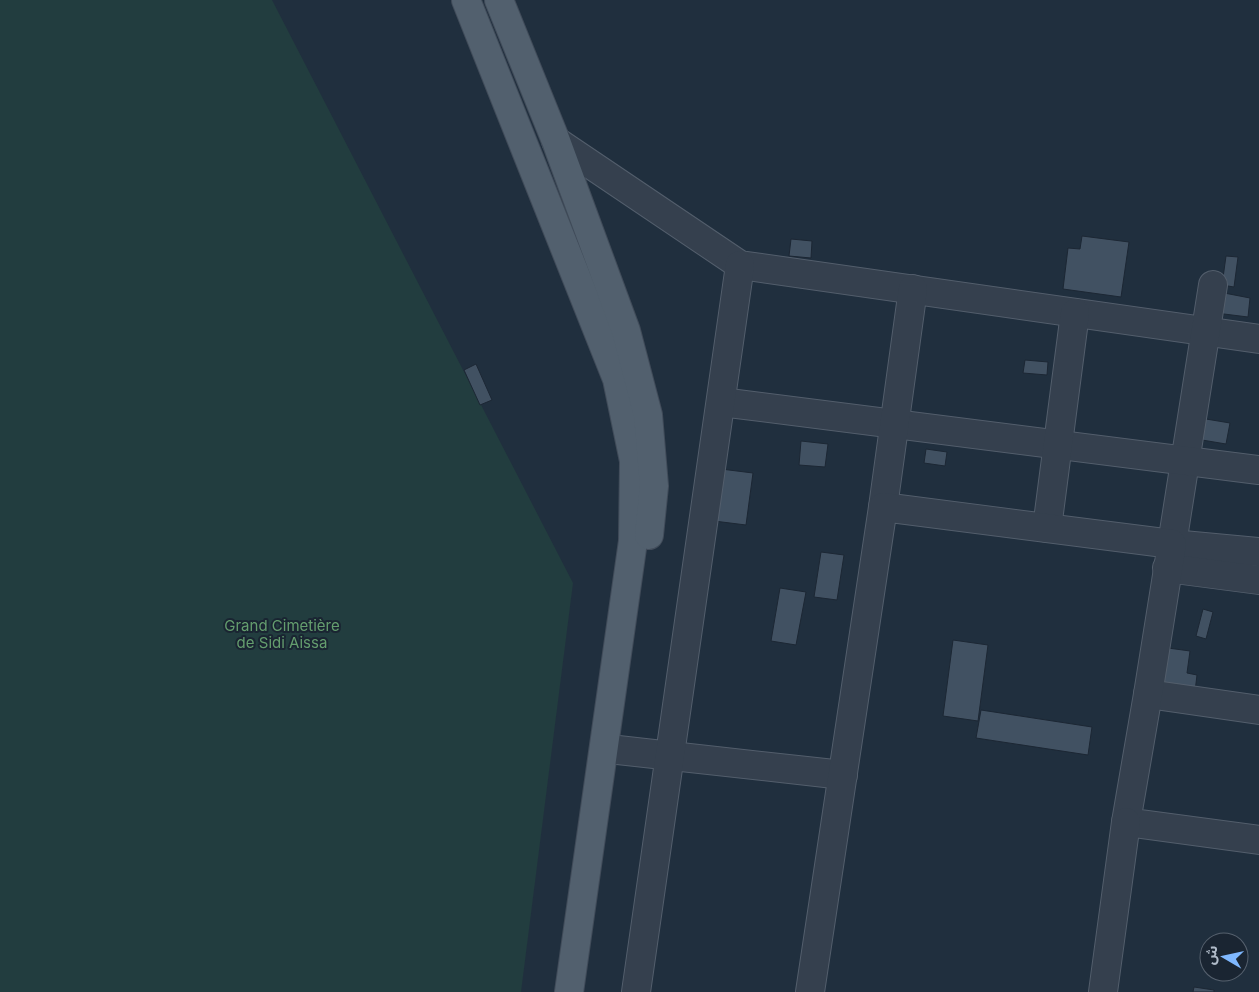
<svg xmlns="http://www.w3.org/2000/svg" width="1259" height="992" font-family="Inter,'Noto Sans Arabic',sans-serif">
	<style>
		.green { fill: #223d3f }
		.building { fill: #415162; stroke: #1c2734 }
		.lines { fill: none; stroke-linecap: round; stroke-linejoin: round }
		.minor-casing { stroke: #535e6c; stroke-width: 30 }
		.major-casing { stroke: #414c5a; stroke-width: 30 }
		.minor { stroke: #35404e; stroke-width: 28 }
		.major { stroke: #52606e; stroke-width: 28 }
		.labels { text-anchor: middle; stroke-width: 4; stroke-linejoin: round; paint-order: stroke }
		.park-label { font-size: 15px; fill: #649d6e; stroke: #1a2532 }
	</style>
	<rect width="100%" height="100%" fill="#202f3e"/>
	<!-- green -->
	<path class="green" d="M 0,0 L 272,0 L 573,583 L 521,992 L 0,992 Z"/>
	<!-- building -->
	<g class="building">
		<path d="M 1082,236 L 1129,242 L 1121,297 L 1063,289 L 1068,248 L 1080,249 Z"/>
		<path d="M 791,239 L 812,241 L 811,258 L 789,256 Z"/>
		<path d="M 1226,256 L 1238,257 L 1234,287 L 1222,285 Z"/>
		<path d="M 1219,292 L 1250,298 L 1248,317 L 1216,313 Z"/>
		<path d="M 1025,360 L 1048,362 L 1047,375 L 1023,373 Z"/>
		<path d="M 476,364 L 492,400 L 480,405 L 464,370 Z"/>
		<path d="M 1200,418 L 1230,423 L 1226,444 L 1196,439 Z"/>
		<path d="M 801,441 L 828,444 L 825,467 L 799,465 Z"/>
		<path d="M 926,449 L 947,452 L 945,466 L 924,463 Z"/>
		<path d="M 721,469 L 753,473 L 746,525 L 714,521 Z"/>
		<path d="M 821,552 L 844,555 L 837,600 L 814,597 Z"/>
		<path d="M 780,588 L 806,592 L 796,645 L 771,641 Z"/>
		<path d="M 1203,609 L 1213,612 L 1206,639 L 1196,636 Z"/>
		<path d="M 953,640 L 988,645 L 978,721 L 943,716 Z"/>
		<path d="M 1168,648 L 1190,651 L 1187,673 L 1197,675 L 1194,700 L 1162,696 Z"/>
		<path d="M 981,710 L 1092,727 L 1088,755 L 976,738 Z"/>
		<path d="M 1194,987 L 1214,990 L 1214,992 L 1193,992 Z"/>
	</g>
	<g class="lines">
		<!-- minor casing -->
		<g class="minor-casing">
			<g id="minor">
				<path d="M 556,141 L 740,265 L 1259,339"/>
				<path d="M 1213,285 L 1172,544 L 1259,552"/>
				<path d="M 721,402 L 1259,470"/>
				<path d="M 883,507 L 913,289"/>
				<path d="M 1047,528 L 1075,313"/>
				<path d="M 1167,568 L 1259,580"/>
				<path d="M 1148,694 L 1259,710"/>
				<path d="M 618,750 L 843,775"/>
				<path d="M 636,992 L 740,265"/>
				<path d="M 810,992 L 883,507 L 1172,544 L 1148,694 L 1126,822 L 1259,840"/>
				<path d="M 1103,992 L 1126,822"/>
			</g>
		</g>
		<!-- major casing -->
		<g class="major-casing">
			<g id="major">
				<path d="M 466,0 L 617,379 L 634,461 L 633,541 L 569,992"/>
				<path d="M 499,0 L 556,141 L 626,331 L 648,415 L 654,486 L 649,535"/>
			</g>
		</g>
		<!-- minor -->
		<use href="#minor" class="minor"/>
		<!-- major -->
		<use href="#major" class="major"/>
	</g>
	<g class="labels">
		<!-- park labels -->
		<g class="park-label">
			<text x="282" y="631">Grand Cimetière<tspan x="282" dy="17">de Sidi Aissa</tspan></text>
		</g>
	</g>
	<!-- north arrow -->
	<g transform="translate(1224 957) rotate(279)"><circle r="24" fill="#1a2532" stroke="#56616e"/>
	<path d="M0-4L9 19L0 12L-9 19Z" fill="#7fb8ff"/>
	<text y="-8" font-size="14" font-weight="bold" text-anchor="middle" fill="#b0bbc9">ش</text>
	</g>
</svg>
